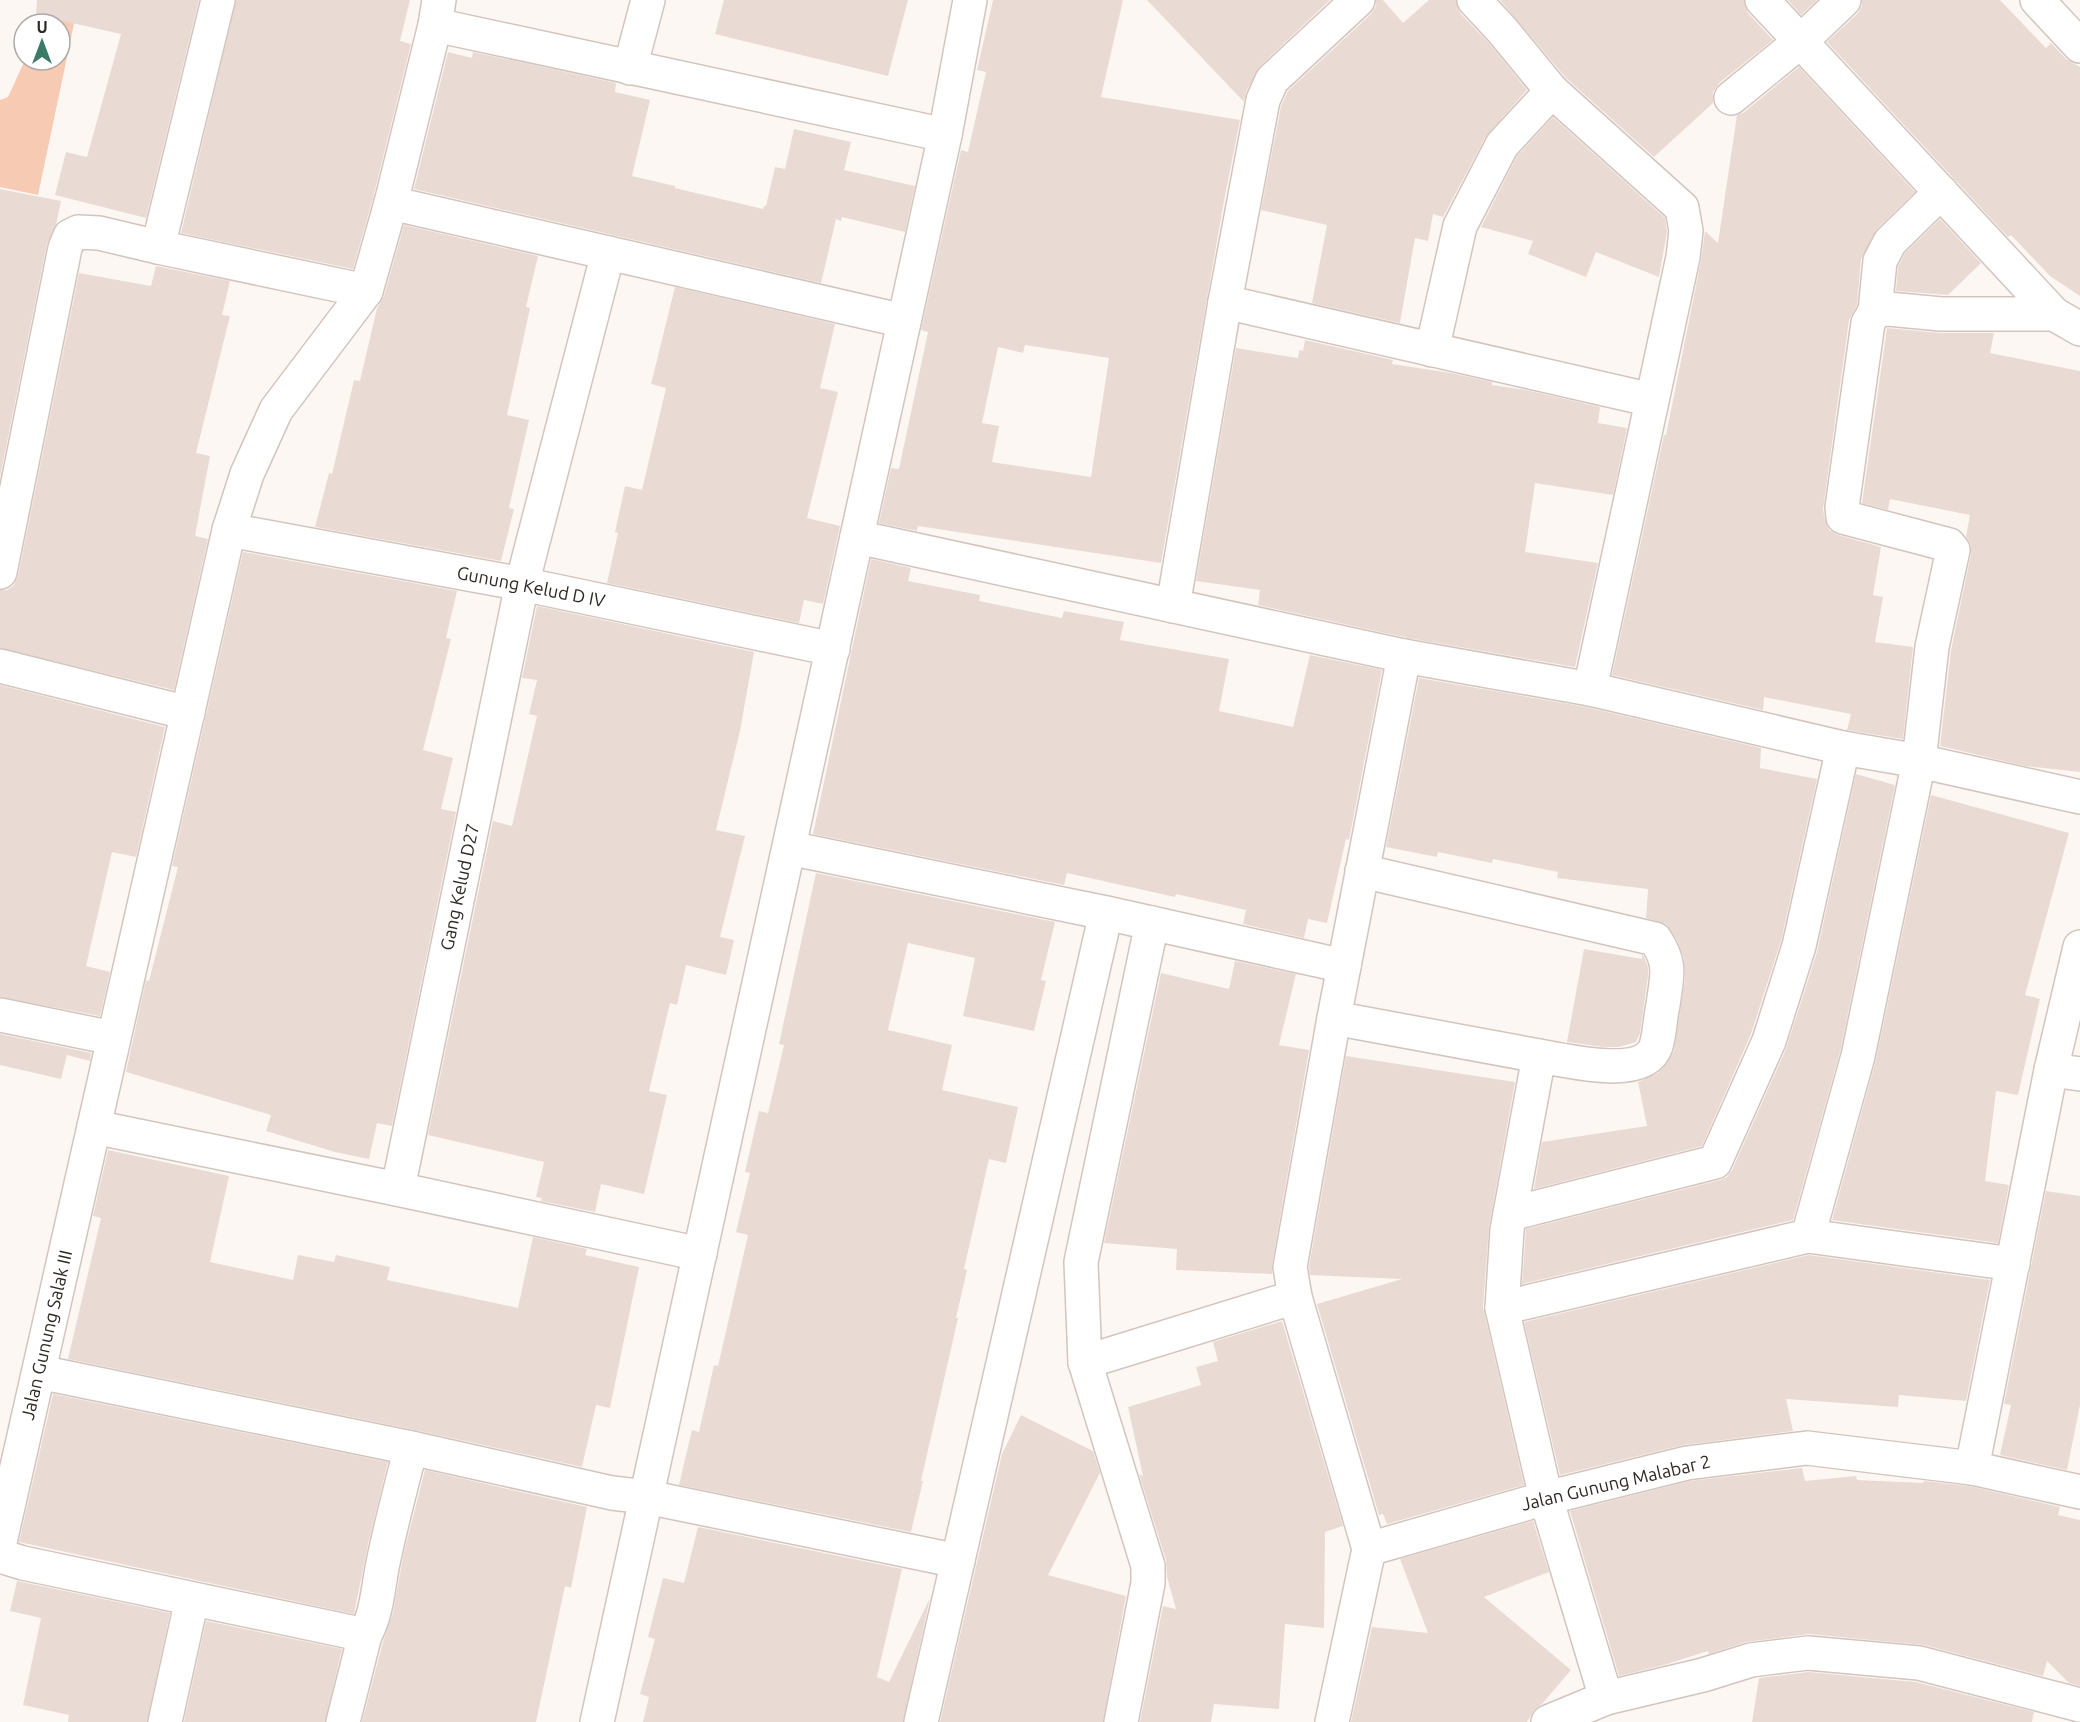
<svg xmlns="http://www.w3.org/2000/svg" width="2080" height="1722" font-family="Ubuntu,sans-serif">
	<style>
		.green { fill: #f7cab3 }
		.building { fill: #e9dbd4; fill-rule: evenodd }
		.lines { fill: none; stroke-linecap: round; stroke-linejoin: round }
		.street-casing { stroke: #d3c5be; stroke-width: 36 }
		.street { stroke: #fff; stroke-width: 33 }
		.labels { text-anchor: middle; stroke-width: 4.5; stroke-linejoin: round; paint-order: stroke }
		.street-label { font-size: 18px; fill: #2d2724; stroke: #fff }
	</style>
	<rect width="100%" height="100%" fill="#fdf7f4"/>
	<!-- green -->
	<path class="green" d="M 79,0 L 38,195 L 0,187 L 0,100 L 8,97 L 25,60 L 60,60 L 60,24 L 37,24 L 41,12 Z"/>
	<!-- building -->
	<g class="building">
		<path d="M 37,0 L 199,0 L 146,218 L 55,195 L 66,152 L 87,157 L 121,34 L 36,15 Z"/>
		<path d="M 236,0 L 410,0 L 400,41 L 411,44 L 373,198 L 353,269 L 181,233 Z"/>
		<path d="M 724,0 L 908,0 L 888,76 L 715,34 Z"/>
		<path d="M 993,0 L 1123,0 L 1101,97 L 1240,120 L 1224,201 L 1161,563 L 918,526 L 917,531 L 879,523 L 891,468 L 899,469 L 928,332 L 921,330 L 961,150 L 968,152 L 986,72 L 977,70 ZM 1025,345 L 1109,358 L 1091,477 L 992,462 L 999,426 L 982,423 L 998,347 L 1023,353 Z"/>
		<path d="M 1147,0 L 1330,0 L 1259,67 L 1246,92 L 1244,102 Z"/>
		<path d="M 1376,0 L 1383,0 L 1403,23 L 1429,0 L 1456,0 L 1460,13 L 1488,42 L 1527,90 L 1486,136 L 1443,217 L 1433,214 L 1428,241 L 1415,238 L 1400,323 L 1312,303 L 1327,225 L 1261,210 L 1281,106 L 1288,91 L 1371,14 L 1376,6 Z"/>
		<path d="M 1500,0 L 1744,0 L 1748,13 L 1773,40 L 1719,83 L 1713,92 L 1713,103 L 1654,157 L 1566,78 Z"/>
		<path d="M 1788,0 L 1817,0 L 1801,15 Z"/>
		<path d="M 1862,0 L 2000,0 L 2046,48 L 2051,43 L 2066,59 L 2080,67 L 2080,296 L 2050,276 L 2011,235 L 2008,237 L 1827,42 L 1857,14 L 1862,6 Z"/>
		<path d="M 448,52 L 472,58 L 473,52 L 616,83 L 615,92 L 650,100 L 632,176 L 675,186 L 675,188 L 763,209 L 764,206 L 766,206 L 775,167 L 785,169 L 794,129 L 851,142 L 844,170 L 915,186 L 905,232 L 842,217 L 841,221 L 836,219 L 821,283 L 414,189 Z"/>
		<path d="M 1799,67 L 1915,192 L 1877,229 L 1861,259 L 1857,305 L 1849,320 L 1823,509 L 1825,520 L 1829,530 L 1838,535 L 1881,547 L 1873,595 L 1883,597 L 1875,642 L 1913,647 L 1903,739 L 1847,730 L 1851,714 L 1764,697 L 1763,710 L 1612,675 L 1664,435 L 1666,435 L 1701,261 L 1705,231 L 1718,243 L 1737,115 L 1743,113 Z"/>
		<path d="M 1553,117 L 1665,218 L 1667,232 L 1659,277 L 1596,252 L 1586,277 L 1528,254 L 1533,241 L 1481,227 L 1517,156 Z"/>
		<path d="M 0,189 L 61,201 L 56,225 L 47,244 L 0,477 Z"/>
		<path d="M 1940,219 L 1981,263 L 1948,295 L 1896,291 L 1898,267 L 1905,253 Z"/>
		<path d="M 404,225 L 538,256 L 526,307 L 530,308 L 507,415 L 529,420 L 509,508 L 514,509 L 501,561 L 315,527 L 329,473 L 332,474 L 354,380 L 360,381 L 377,308 L 384,296 Z"/>
		<path d="M 156,266 L 230,281 L 222,315 L 230,316 L 196,453 L 210,456 L 195,536 L 208,539 L 174,690 L 0,648 L 0,590 L 7,590 L 14,585 L 18,576 L 79,273 L 151,286 Z"/>
		<path d="M 675,287 L 835,324 L 820,388 L 838,392 L 807,518 L 840,526 L 823,604 L 804,600 L 799,623 L 607,583 L 618,533 L 615,532 L 625,486 L 642,490 L 666,388 L 651,384 Z"/>
		<path d="M 1887,328 L 1941,333 L 1994,333 L 1990,353 L 2080,371 L 2080,772 L 2025,766 L 1940,746 L 1951,650 L 1971,554 L 1971,545 L 1966,536 L 1970,515 L 1890,499 L 1888,510 L 1862,503 Z"/>
		<path d="M 1305,340 L 1393,360 L 1392,364 L 1451,373 L 1492,382 L 1492,385 L 1526,390 L 1600,407 L 1598,423 L 1627,428 L 1613,495 L 1535,483 L 1525,552 L 1598,563 L 1575,667 L 1408,638 L 1258,605 L 1260,590 L 1196,581 L 1236,348 L 1298,358 L 1299,350 L 1303,351 Z"/>
		<path d="M 243,552 L 457,591 L 446,638 L 451,639 L 423,750 L 453,758 L 441,809 L 456,812 L 392,1126 L 377,1123 L 369,1159 L 335,1152 L 266,1131 L 271,1115 L 126,1072 L 146,980 L 149,981 L 178,867 L 172,866 Z"/>
		<path d="M 871,559 L 911,568 L 908,581 L 980,595 L 979,601 L 1062,618 L 1064,611 L 1124,622 L 1120,640 L 1229,659 L 1219,711 L 1293,727 L 1310,655 L 1382,670 L 1349,840 L 1346,839 L 1327,923 L 1308,919 L 1304,938 L 1243,924 L 1246,910 L 1176,894 L 1175,897 L 1067,873 L 1064,885 L 813,834 Z"/>
		<path d="M 537,606 L 754,652 L 740,731 L 716,830 L 745,836 L 720,937 L 734,940 L 726,975 L 686,965 L 677,1005 L 670,1003 L 649,1091 L 667,1095 L 644,1194 L 601,1184 L 595,1212 L 541,1201 L 542,1198 L 536,1197 L 544,1162 L 428,1135 L 493,821 L 512,826 L 537,716 L 529,714 L 537,680 L 522,678 Z"/>
		<path d="M 1419,678 L 1586,707 L 1761,748 L 1760,768 L 1817,779 L 1781,941 L 1751,1034 L 1702,1146 L 1534,1189 L 1542,1142 L 1647,1126 L 1638,1082 L 1658,1073 L 1664,1067 L 1674,1051 L 1685,979 L 1684,958 L 1677,940 L 1666,924 L 1646,918 L 1648,889 L 1557,878 L 1558,872 L 1493,859 L 1492,863 L 1438,852 L 1437,857 L 1386,847 Z"/>
		<path d="M 0,685 L 165,727 L 136,857 L 112,852 L 86,966 L 110,972 L 100,1016 L 0,997 Z"/>
		<path d="M 1856,774 L 1895,785 L 1840,1052 L 1793,1220 L 1522,1284 L 1526,1229 L 1720,1180 L 1727,1177 L 1732,1170 L 1786,1049 L 1817,952 Z"/>
		<path d="M 1931,795 L 2069,833 L 2025,995 L 2040,999 L 2018,1095 L 1996,1091 L 1985,1181 L 2009,1185 L 1998,1243 L 1832,1220 L 1876,1060 Z"/>
		<path d="M 816,873 L 1055,922 L 1041,980 L 1046,981 L 1034,1031 L 963,1016 L 975,958 L 908,943 L 888,1030 L 952,1045 L 942,1090 L 1018,1107 L 1006,1163 L 989,1159 L 964,1269 L 967,1270 L 956,1318 L 958,1318 L 921,1481 L 923,1481 L 911,1532 L 679,1485 L 692,1430 L 699,1432 L 714,1365 L 718,1366 L 748,1235 L 736,1232 L 750,1173 L 745,1172 L 759,1111 L 768,1113 L 784,1045 L 779,1044 Z"/>
		<path d="M 1584,949 L 1642,959 L 1642,955 L 1644,957 L 1648,967 L 1648,976 L 1640,1033 L 1636,1042 L 1619,1047 L 1604,1047 L 1567,1042 Z"/>
		<path d="M 1235,961 L 1296,974 L 1279,1045 L 1309,1050 L 1272,1264 L 1272,1274 L 1176,1270 L 1177,1249 L 1104,1243 L 1161,973 L 1229,989 Z"/>
		<path d="M 0,1034 L 91,1053 L 90,1061 L 67,1055 L 61,1079 L 0,1065 Z"/>
		<path d="M 1346,1056 L 1515,1082 L 1489,1227 L 1483,1307 L 1524,1485 L 1387,1524 L 1383,1514 L 1379,1515 L 1317,1304 L 1402,1279 L 1310,1275 L 1309,1267 Z"/>
		<path d="M 108,1150 L 229,1176 L 210,1262 L 293,1280 L 298,1255 L 334,1262 L 336,1255 L 390,1267 L 387,1280 L 518,1308 L 533,1237 L 587,1249 L 585,1255 L 639,1267 L 610,1408 L 596,1405 L 582,1467 L 415,1430 L 68,1359 L 101,1218 L 93,1216 Z"/>
		<path d="M 2046,1191 L 2080,1196 L 2080,1405 L 2067,1470 L 2000,1455 L 2011,1405 L 2004,1404 Z"/>
		<path d="M 1809,1255 L 1990,1280 L 1966,1401 L 1899,1395 L 1898,1407 L 1786,1399 L 1793,1431 L 1683,1445 L 1560,1475 L 1524,1322 Z"/>
		<path d="M 1282,1321 L 1343,1526 L 1325,1532 L 1324,1628 L 1285,1624 L 1279,1709 L 1214,1704 L 1211,1722 L 1140,1722 L 1163,1606 L 1176,1609 L 1167,1577 L 1166,1560 L 1139,1474 L 1143,1476 L 1128,1407 L 1201,1385 L 1196,1367 L 1218,1361 L 1213,1342 Z"/>
		<path d="M 53,1394 L 388,1462 L 368,1544 L 354,1614 L 19,1542 Z"/>
		<path d="M 1021,1415 L 1093,1451 L 1100,1473 L 1048,1575 L 1126,1596 L 1103,1722 L 940,1722 L 1002,1454 Z"/>
		<path d="M 1802,1468 L 1805,1481 L 1856,1476 L 1857,1480 L 1923,1483 L 1924,1481 L 1969,1486 L 2060,1507 L 2058,1515 L 2080,1520 L 2080,1686 L 2069,1683 L 2047,1661 L 2043,1676 L 1924,1645 L 1809,1634 L 1746,1642 L 1709,1654 L 1708,1651 L 1664,1665 L 1619,1676 L 1570,1511 L 1690,1481 Z"/>
		<path d="M 425,1470 L 587,1507 L 571,1588 L 565,1586 L 536,1722 L 362,1722 L 383,1642 L 393,1613 L 404,1552 Z"/>
		<path d="M 1533,1521 L 1549,1572 L 1484,1597 L 1571,1670 L 1542,1704 L 1534,1710 L 1527,1722 L 1351,1722 L 1372,1627 L 1428,1633 L 1400,1559 Z"/>
		<path d="M 698,1527 L 902,1569 L 877,1677 L 889,1682 L 930,1598 L 903,1722 L 643,1722 L 649,1697 L 640,1694 L 655,1639 L 648,1637 L 663,1578 L 684,1583 Z"/>
		<path d="M 17,1581 L 170,1613 L 147,1722 L 68,1722 L 69,1715 L 23,1705 L 41,1618 L 10,1611 Z"/>
		<path d="M 206,1621 L 342,1649 L 325,1722 L 184,1722 Z"/>
		<path d="M 1808,1672 L 1916,1682 L 2034,1712 L 2032,1722 L 1752,1722 L 1759,1678 Z"/>
	</g>
	<g class="lines">
		<!-- street casing -->
		<g class="street-casing">
			<g id="street">
				<path d="M 1474,0 L 1502,30 L 1552,91"/>
				<path d="M 1762,0 L 2054,314 L 2080,329"/>
				<path d="M 2037,0 L 2080,46"/>
				<path d="M 435,25 L 945,135"/>
				<path d="M 630,68 L 648,0"/>
				<path d="M 1731,98 L 1801,41 L 1844,0"/>
				<path d="M 391,203 L 904,321"/>
				<path d="M 158,247 L 218,0"/>
				<path d="M 1225,302 L 1652,400"/>
				<path d="M 1875,311 L 1880,261 L 1890,242 L 1941,192"/>
				<path d="M 1432,350 L 1460,226 L 1502,145 L 1552,91 L 1682,208 L 1686,231 L 1683,257 L 1590,689"/>
				<path d="M 229,530 L 522,584 L 833,649"/>
				<path d="M 857,537 L 1404,656 L 1590,689 L 1843,748 L 1919,761 L 2080,797"/>
				<path d="M 0,572 L 65,248 L 70,236 L 78,232 L 99,233 L 158,247 L 366,291"/>
				<path d="M 1173,606 L 1225,302 L 1263,100 L 1272,80 L 1358,0"/>
				<path d="M 0,666 L 188,713"/>
				<path d="M 789,848 L 1106,913 L 1344,966"/>
				<path d="M 1362,871 L 1655,939 C 1672,964 1667,975 1663,1005 C 1660,1018 1660,1033 1656,1046 C 1644,1081 1566,1060 1539,1056 L 1507,1230 L 1502,1308 L 1546,1498 L 1606,1698"/>
				<path d="M 0,1015 L 113,1038"/>
				<path d="M 1334,1018 L 1539,1056"/>
				<path d="M 2051,1070 L 2080,1074"/>
				<path d="M 94,1127 L 397,1189 L 700,1254"/>
				<path d="M 397,1189 L 402,1169 L 522,584 L 608,253"/>
				<path d="M 1510,1214 L 1715,1162 L 1769,1041 L 1799,946 L 1843,748"/>
				<path d="M 1808,1236 L 1858,1056 L 1919,761 L 1932,647 L 1953,550 L 1949,545 L 1843,517 L 1842,507 L 1868,323 L 1875,311 L 1888,309 L 1941,314 L 2054,314"/>
				<path d="M 1502,1308 L 1808,1236 L 2013,1264"/>
				<path d="M 1085,1362 L 1295,1297"/>
				<path d="M 39,1372 L 411,1448 L 612,1493 L 647,1497 L 958,1561"/>
				<path d="M 1972,1468 L 2051,1070 L 2080,947"/>
				<path d="M 0,1542 L 229,530 L 247,474 L 276,410 L 366,291 L 391,203 L 435,25 L 439,0"/>
				<path d="M 1369,1549 L 1546,1498 L 1687,1463 L 1807,1448 L 1972,1468 L 2080,1492"/>
				<path d="M 0,1556 L 23,1563 L 365,1635 L 343,1722"/>
				<path d="M 365,1635 C 377,1614 378,1587 383,1563 C 391,1524 401,1486 411,1448"/>
				<path d="M 165,1722 L 192,1599"/>
				<path d="M 597,1722 L 945,135 L 970,0"/>
				<path d="M 921,1722 L 1106,913"/>
				<path d="M 1121,1722 L 1148,1583 L 1148,1566 L 1085,1362 L 1081,1262 L 1152,923"/>
				<path d="M 1332,1722 L 1369,1549 L 1295,1297 L 1290,1267 L 1334,1018 L 1404,656"/>
				<path d="M 1548,1722 L 1606,1698 L 1703,1675 L 1751,1660 L 1808,1653 L 1919,1663 L 2080,1705"/>
			</g>
		</g>
		<!-- street -->
		<use href="#street" class="street"/>
	</g>
	<g class="labels">
		<!-- street labels -->
		<g class="street-label">
			<text transform="translate(531 587) rotate(11)" y="6">Gunung Kelud D IV</text>
			<text transform="translate(460 887) rotate(-78)" y="6">Gang Kelud D27</text>
			<text transform="translate(47 1335) rotate(-77)" y="6">Jalan Gunung Salak III</text>
			<text transform="translate(1616 1483) rotate(-13)" y="6">Jalan Gunung Malabar 2</text>
		</g>
	</g>
	<!-- north arrow -->
	<g transform="translate(42 42)"><circle r="28" fill="#ffffff" stroke="#aba9a7" stroke-width="1.5"/>
	<path d="M0-4.5L10 22L0 15L-10 22Z" fill="#3c7a67"/>
	<text y="-9" font-size="16" font-weight="bold" text-anchor="middle" fill="#2d2724">U</text>
	</g>
</svg>
